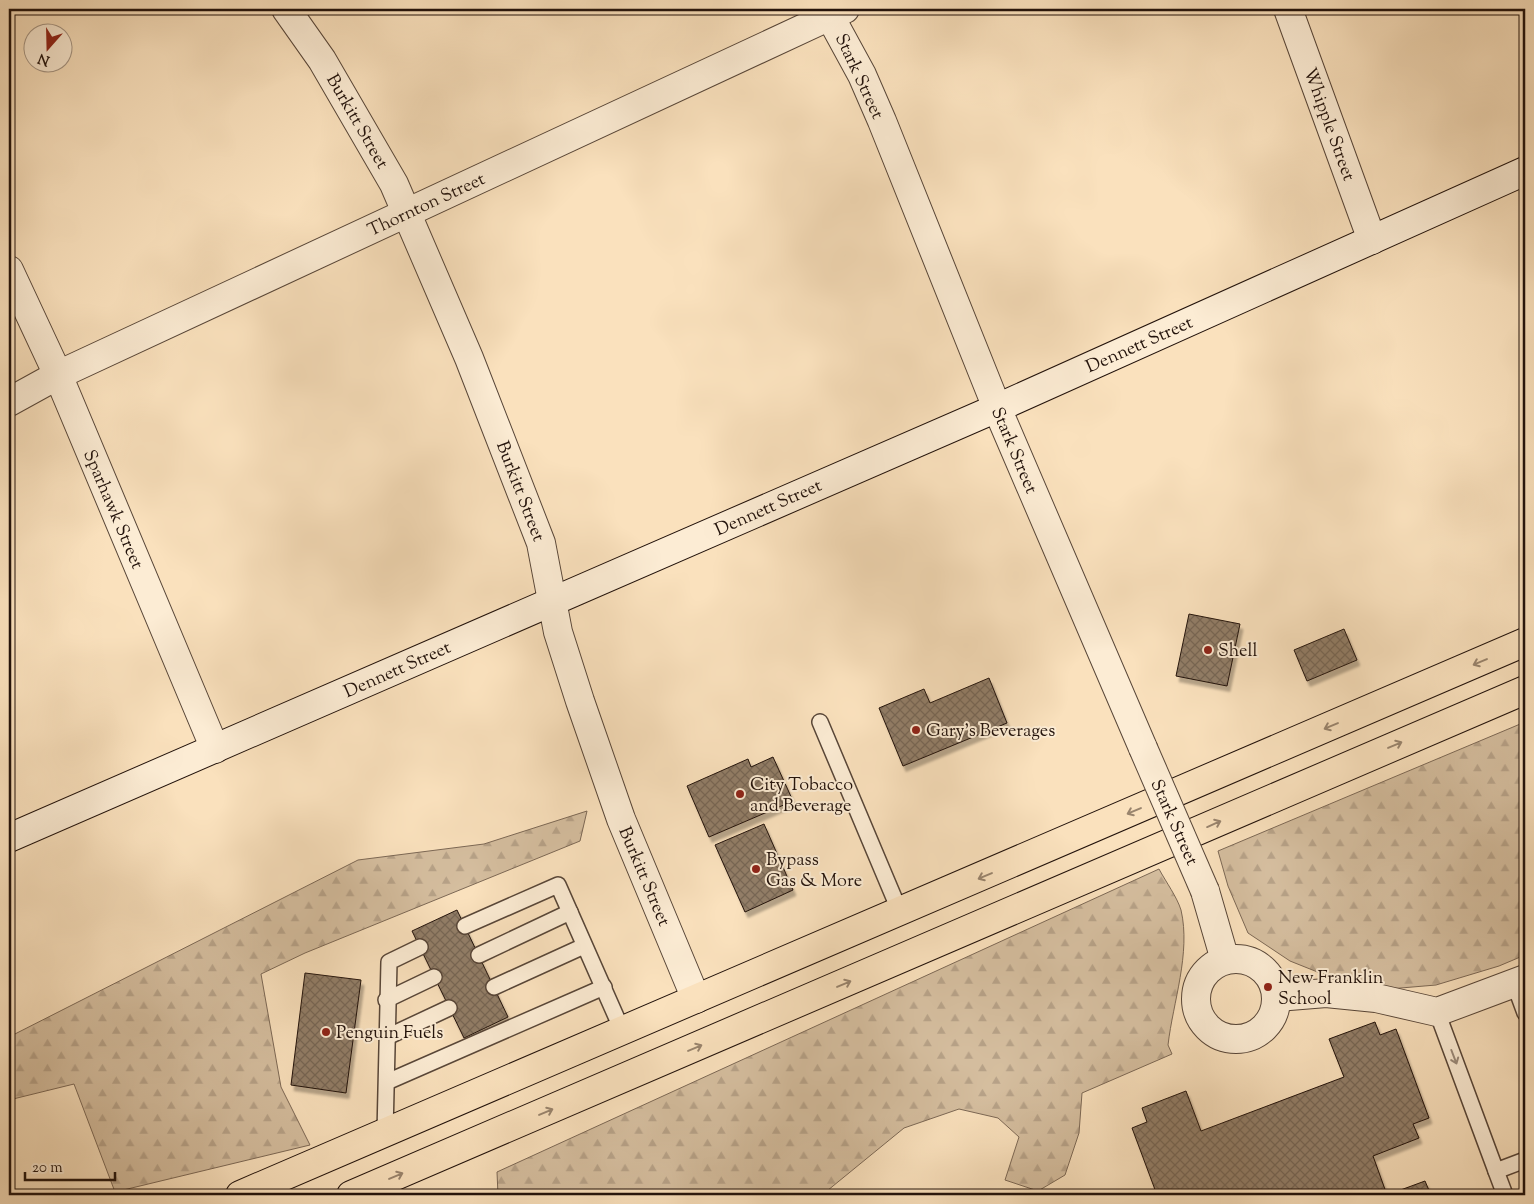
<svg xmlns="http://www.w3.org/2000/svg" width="1534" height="1204" font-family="'Sorts Mill Goudy',serif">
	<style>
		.forest { fill: url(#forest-firs); stroke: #7c6855 }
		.building { fill: url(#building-cross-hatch); stroke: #22120b; filter: url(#shadow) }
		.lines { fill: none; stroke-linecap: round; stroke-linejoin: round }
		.lane-casing { stroke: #584638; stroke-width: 18 }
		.street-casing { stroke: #584638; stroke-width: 30 }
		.secondary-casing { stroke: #22120b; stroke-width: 30 }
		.primary-casing { stroke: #22120b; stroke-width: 30 }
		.lane { stroke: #fcecd4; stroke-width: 15 }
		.street { stroke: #fcecd4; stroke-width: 28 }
		.secondary { stroke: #fcecd4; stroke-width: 28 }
		.primary { stroke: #fae1bd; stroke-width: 28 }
		.street-bridge-casing { stroke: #584638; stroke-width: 30; stroke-linecap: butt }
		.street-bridge { stroke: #fcecd4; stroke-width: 28 }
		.oneway { stroke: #99846d }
		.oneway2 { stroke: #9a8a7a }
		.poi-dot { fill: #8f2418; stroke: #fcecd4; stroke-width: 2 }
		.labels { text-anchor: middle; stroke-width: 4; stroke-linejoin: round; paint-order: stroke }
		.street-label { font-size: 18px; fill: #22120b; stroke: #fcecd4 }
		.poi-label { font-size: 18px; fill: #22120b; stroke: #fcecd4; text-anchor: start }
	</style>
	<defs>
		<pattern id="forest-firs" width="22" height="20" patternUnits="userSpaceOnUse" patternTransform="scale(1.25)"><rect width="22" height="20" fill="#d5be9f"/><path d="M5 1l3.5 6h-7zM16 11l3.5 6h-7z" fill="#b7a288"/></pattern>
		<pattern id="building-cross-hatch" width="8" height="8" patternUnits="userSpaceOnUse" patternTransform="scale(1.25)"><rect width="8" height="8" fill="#927e68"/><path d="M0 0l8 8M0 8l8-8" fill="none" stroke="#776654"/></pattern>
		<filter id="shadow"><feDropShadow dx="3" dy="5.5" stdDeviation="1" flood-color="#0004"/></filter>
	</defs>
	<rect width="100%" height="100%" fill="#fae1bd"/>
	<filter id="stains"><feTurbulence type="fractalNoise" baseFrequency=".004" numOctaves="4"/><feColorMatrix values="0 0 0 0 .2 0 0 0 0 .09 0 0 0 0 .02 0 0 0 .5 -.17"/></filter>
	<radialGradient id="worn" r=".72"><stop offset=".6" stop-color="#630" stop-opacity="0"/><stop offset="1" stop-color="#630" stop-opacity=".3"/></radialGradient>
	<!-- forest -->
	<g class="forest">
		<path d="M 1525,722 L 1525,955 L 1499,966 L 1436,985 L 1389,989 L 1345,983 L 1290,961 L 1248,933 L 1228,886 L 1218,851 Z"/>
		<path d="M 587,811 L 580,841 L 305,953 L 261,974 L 281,1087 L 310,1145 L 115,1192 L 74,1084 L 9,1100 L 9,1037 L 358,860 L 484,844 Z"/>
		<path d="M 1159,869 C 1166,882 1177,897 1181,910 C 1191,953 1173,1002 1168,1045 L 1172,1054 L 1082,1093 L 1079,1133 L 1065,1175 L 1038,1191 L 1005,1180 L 1019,1137 L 998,1118 L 959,1109 L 904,1128 L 822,1195 L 498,1195 L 497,1172 Z"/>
	</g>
	<!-- building -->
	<g class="building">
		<path d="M 1189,614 L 1240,624 L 1227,686 L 1176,676 Z"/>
		<path d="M 1344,629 L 1357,660 L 1307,681 L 1294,650 Z"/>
		<path d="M 989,678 L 1007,723 L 903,766 L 879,708 L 924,689 L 930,703 Z"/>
		<path d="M 773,757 L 793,801 L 709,837 L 687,786 L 748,759 L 751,767 Z"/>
		<path d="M 764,824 L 793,890 L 745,912 L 715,845 Z"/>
		<path d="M 457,910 L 508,1017 L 464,1038 L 412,931 Z"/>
		<path d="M 305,973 L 361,980 L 346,1093 L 291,1085 Z"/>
		<path d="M 1375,1022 L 1380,1035 L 1396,1029 L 1429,1118 L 1413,1124 L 1419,1138 L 1373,1156 L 1387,1195 L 1425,1181 L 1431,1195 L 1157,1195 L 1132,1128 L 1147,1122 L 1142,1108 L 1186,1091 L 1201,1131 L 1344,1077 L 1329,1039 Z"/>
	</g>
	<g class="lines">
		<!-- lane casing -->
		<g class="lane-casing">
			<g id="lane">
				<path d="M 820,722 L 900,912"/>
				<path d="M 465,926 L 558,885 L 622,1030"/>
				<path d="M 479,955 L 570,912"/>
				<path d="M 1514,983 L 1525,1013"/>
				<path d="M 494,987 L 584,946"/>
				<path d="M 386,1000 L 434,977"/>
				<path d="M 1437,1012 L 1496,1171 L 1525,1160"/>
				<path d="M 387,1037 L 449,1008"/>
				<path d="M 387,1082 L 604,987"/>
				<path d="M 385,1133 L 389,962 L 420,947"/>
				<path d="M 1496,1171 L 1505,1195"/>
			</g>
		</g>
		<!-- street casing -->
		<g class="street-casing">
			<g id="street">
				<path d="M 286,9 L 322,60 L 394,184 L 469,358 L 541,543 L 558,632 L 580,701 L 621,819 L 696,999"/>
				<path d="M 826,9 L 862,75 L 882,121 L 997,408 L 1143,748"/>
				<path d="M 1288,9 L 1372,240"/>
				<path d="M 9,270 L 58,375 L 215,749"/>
				<path d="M 9,402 L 58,375 L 845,9"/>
				<path d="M 1205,891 L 1225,960"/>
				<circle cx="1236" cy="999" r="40"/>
				<path d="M 1277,997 L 1326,993 L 1376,998 L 1437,1012 L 1525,979"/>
			</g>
		</g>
		<!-- secondary casing -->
		<g class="secondary-casing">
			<path id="secondary" d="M 9,838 L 997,408 L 1525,171"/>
		</g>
		<!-- primary casing -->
		<g class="primary-casing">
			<g id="primary">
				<path d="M 240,1195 L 1525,642"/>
				<path d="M 351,1195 L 1525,690"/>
			</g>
		</g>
		<!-- lane -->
		<use href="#lane" class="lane"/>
		<!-- street -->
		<use href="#street" class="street"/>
		<!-- secondary -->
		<use href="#secondary" class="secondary"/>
		<!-- primary -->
		<use href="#primary" class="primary"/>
		<!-- street-bridge casing -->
		<g class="street-bridge-casing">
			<path id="street-bridge" d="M 1143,748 L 1205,891"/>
		</g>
		<!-- street-bridge -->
		<use href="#street-bridge" class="street-bridge"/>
	</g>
	<!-- one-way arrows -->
	<defs><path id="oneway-shaft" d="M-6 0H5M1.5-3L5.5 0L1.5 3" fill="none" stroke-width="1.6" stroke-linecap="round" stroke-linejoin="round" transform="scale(1.25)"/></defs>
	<g class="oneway">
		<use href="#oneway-shaft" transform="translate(1480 662) rotate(157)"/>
		<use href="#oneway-shaft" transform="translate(1331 726) rotate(157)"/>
		<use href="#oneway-shaft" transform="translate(1395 745) rotate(-23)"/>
		<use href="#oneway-shaft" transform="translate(1134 811) rotate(157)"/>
		<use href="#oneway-shaft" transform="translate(1214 824) rotate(-24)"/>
		<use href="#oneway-shaft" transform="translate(985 876) rotate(157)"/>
		<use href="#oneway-shaft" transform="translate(844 984) rotate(-23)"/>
		<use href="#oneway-shaft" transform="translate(695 1048) rotate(-23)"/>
		<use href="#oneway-shaft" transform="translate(546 1112) rotate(-23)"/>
		<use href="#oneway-shaft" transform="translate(396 1176) rotate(-23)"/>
	</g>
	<use class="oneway2" href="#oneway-shaft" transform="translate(1454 1057) rotate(69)"/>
	<!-- markers -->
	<g class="poi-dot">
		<circle cx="1208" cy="650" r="5"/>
		<circle cx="916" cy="730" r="5"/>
		<circle cx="740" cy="794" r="5"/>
		<circle cx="756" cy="869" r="5"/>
		<circle cx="1268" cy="987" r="5"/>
		<circle cx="326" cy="1032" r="5"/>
	</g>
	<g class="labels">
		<!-- street labels -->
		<g class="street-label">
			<text transform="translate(860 76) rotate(65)" y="6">Stark Street</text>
			<text transform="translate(358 121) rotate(60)" y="6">Burkitt Street</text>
			<text transform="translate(1330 124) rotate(70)" y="6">Whipple Street</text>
			<text transform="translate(426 204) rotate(-25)" y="6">Thornton Street</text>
			<text transform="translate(1139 344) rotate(-24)" y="6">Dennett Street</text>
			<text transform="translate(1015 450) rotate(67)" y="6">Stark Street</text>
			<text transform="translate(521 491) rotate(69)" y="6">Burkitt Street</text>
			<text transform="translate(768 507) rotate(-24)" y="6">Dennett Street</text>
			<text transform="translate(114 509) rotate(67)" y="6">Sparhawk Street</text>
			<text transform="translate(397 669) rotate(-24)" y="6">Dennett Street</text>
			<text transform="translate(1175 822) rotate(66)" y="6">Stark Street</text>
			<text transform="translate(645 876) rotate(67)" y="6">Burkitt Street</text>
		</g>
		<!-- poi labels -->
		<g class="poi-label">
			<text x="1218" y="656">Shell</text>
			<text x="926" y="736">Gary's Beverages</text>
			<text x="750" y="790">City Tobacco<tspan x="750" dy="21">and Beverage</tspan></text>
			<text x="766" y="865">Bypass<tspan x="766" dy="21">Gas &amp; More</tspan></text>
			<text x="1278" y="983">New Franklin<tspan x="1278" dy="21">School</tspan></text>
			<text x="336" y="1038">Penguin Fuels</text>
		</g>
	</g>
	<!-- margin -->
	<rect width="1534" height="1204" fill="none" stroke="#fae1bd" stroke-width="30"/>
	<rect x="10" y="10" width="1514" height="1184" fill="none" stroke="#22120b" stroke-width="2.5"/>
	<rect x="15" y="15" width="1504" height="1174" fill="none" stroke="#22120b"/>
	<!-- north arrow -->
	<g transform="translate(48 48) rotate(200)"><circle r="24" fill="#fcecd4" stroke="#a59584"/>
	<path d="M0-4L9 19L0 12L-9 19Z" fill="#8f2418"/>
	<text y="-8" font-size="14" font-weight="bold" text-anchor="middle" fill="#22120b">N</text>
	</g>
	<!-- scale -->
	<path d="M25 1172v8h90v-8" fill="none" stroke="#22120b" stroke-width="2.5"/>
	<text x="32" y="1172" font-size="15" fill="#22120b" stroke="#fcecd4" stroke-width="4" paint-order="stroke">20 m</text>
	<rect width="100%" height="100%" filter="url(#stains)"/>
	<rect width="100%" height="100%" fill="url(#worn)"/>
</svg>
